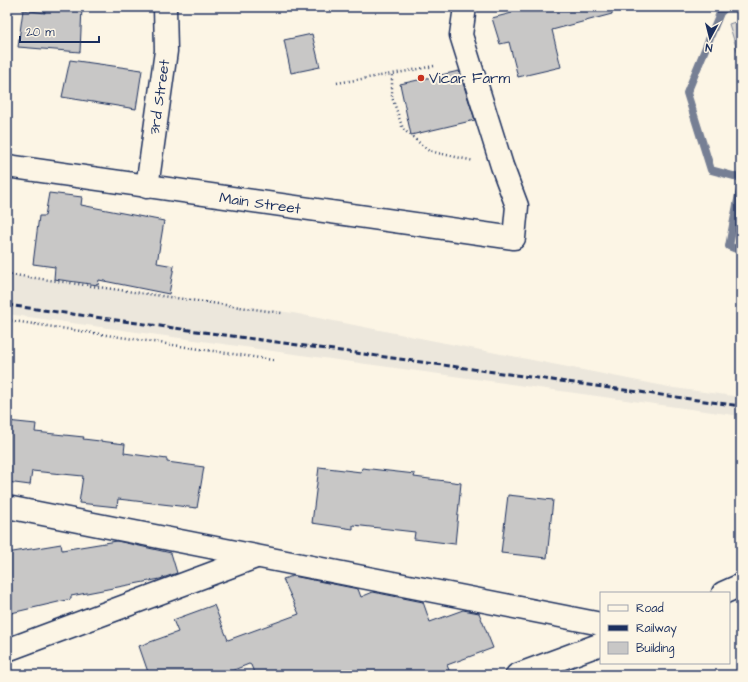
<svg xmlns="http://www.w3.org/2000/svg" width="748" height="682" font-family="'Architects Daughter',sans-serif">
	<style>
		.built { fill: #ece7dc }
		.green { fill: #dfdbd4; stroke: #7d8599 }
		.lines { fill: none; stroke-linecap: round; stroke-linejoin: round }
		.stream { stroke: #767f94; stroke-width: 8 }
		.building { fill: #c8c7c6; stroke: #1b2f5e }
		.minor-casing { stroke: #1b2f5e; stroke-width: 25 }
		.path { stroke: #1b2f5e; stroke-width: 2.5; stroke-dasharray: 1 3; stroke-linecap: butt }
		.minor { stroke: #fcf5e5; stroke-width: 22 }
		.rail { stroke: #1b2f5e; stroke-width: 3; stroke-dasharray: 6 3; stroke-linecap: butt }
		.poi-dot { fill: #c8321e; stroke: #fcf5e5; stroke-width: 1.5 }
		.labels { text-anchor: middle; stroke-width: 4; stroke-linejoin: round; paint-order: stroke }
		.poi-label { font-size: 15px; fill: #1b2f5e; stroke: #fcf5e5; text-anchor: start }
		.street-label { font-size: 15px; fill: #1b2f5e; stroke: #fcf5e5 }
	</style>
	<rect width="100%" height="100%" fill="#fcf5e5"/>
	<filter id="ink" filterUnits="userSpaceOnUse"><feTurbulence type="fractalNoise" baseFrequency=".025" numOctaves="2"/><feDisplacementMap in="SourceGraphic" scale="8" xChannelSelector="R" yChannelSelector="G"/><feConvolveMatrix kernelMatrix="1 2 1 2 8 2 1 2 1" color-interpolation-filters="sRGB"/></filter>
	<g filter="url(#ink)">
		<!-- built -->
		<path class="built" d="M 7,274 L 293,313 L 674,388 L 741,397 L 741,416 L 7,314 Z"/>
		<!-- green -->
		<path class="green" d="M 741,20 L 741,63 L 729,24 Z"/>
		<g class="lines">
			<!-- stream -->
			<g class="stream">
				<path d="M 726,7 L 720,13 L 687,93 L 711,170 L 741,178"/>
				<path d="M 741,184 L 729,246 L 741,251"/>
			</g>
		</g>
		<!-- building -->
		<g class="building">
			<path d="M 44,7 L 82,7 L 80,52 L 18,47 L 23,10 L 45,13 Z"/>
			<path d="M 511,7 L 611,7 L 612,14 L 552,30 L 561,67 L 518,77 L 509,42 L 500,44 L 492,18 L 512,13 Z"/>
			<path d="M 312,34 L 320,67 L 291,73 L 284,40 Z"/>
			<path d="M 70,60 L 142,70 L 136,109 L 62,97 Z"/>
			<path d="M 459,71 L 475,120 L 411,135 L 400,84 Z"/>
			<path d="M 49,193 L 82,197 L 81,205 L 164,221 L 157,263 L 174,266 L 169,294 L 99,280 L 98,285 L 54,279 L 55,267 L 33,264 L 39,216 L 45,216 Z"/>
			<path d="M 7,421 L 36,424 L 35,432 L 84,437 L 83,439 L 125,444 L 124,453 L 167,459 L 167,462 L 204,467 L 197,508 L 118,499 L 117,507 L 79,503 L 83,476 L 32,471 L 30,485 L 7,482 Z"/>
			<path d="M 319,467 L 361,472 L 362,468 L 415,474 L 414,477 L 461,483 L 455,544 L 414,539 L 415,532 L 353,525 L 353,529 L 312,523 Z"/>
			<path d="M 508,495 L 553,500 L 547,558 L 501,553 Z"/>
			<path d="M 117,541 L 171,553 L 177,573 L 160,579 L 71,596 L 71,599 L 7,614 L 7,553 L 61,544 L 62,550 Z"/>
			<path d="M 293,576 L 358,589 L 361,597 L 373,592 L 423,602 L 430,622 L 463,610 L 479,613 L 493,648 L 447,665 L 451,675 L 255,675 L 251,665 L 249,664 L 221,675 L 149,675 L 139,646 L 178,632 L 173,620 L 214,605 L 228,640 L 299,614 L 283,579 Z"/>
		</g>
		<g class="lines">
			<!-- minor casing -->
			<g class="minor-casing">
				<g id="minor">
					<path d="M 7,166 L 514,238 L 517,206 L 502,166 L 461,35 L 465,7"/>
					<path d="M 147,187 L 166,51 L 165,7"/>
					<path d="M 7,507 L 601,624"/>
					<path d="M 723,593 L 741,585"/>
					<path d="M 7,650 L 256,557"/>
					<path d="M 517,675 L 601,644"/>
				</g>
			</g>
			<!-- path -->
			<g class="path">
				<path d="M 434,66 L 392,74 L 392,97 L 403,129 L 429,151 L 474,161"/>
				<path d="M 337,83 L 392,74"/>
				<path d="M 7,274 L 282,313"/>
				<path d="M 7,320 L 273,360"/>
			</g>
			<!-- minor -->
			<use href="#minor" class="minor"/>
			<!-- rail -->
			<path class="rail" d="M 7,305 L 741,406"/>
		</g>
	</g>
	<!-- markers -->
	<circle class="poi-dot" cx="421" cy="78" r="4"/>
	<g class="labels">
		<!-- poi labels -->
		<g class="poi-label">
			<text x="429" y="83">Vicar Farm</text>
		</g>
		<!-- street labels -->
		<g class="street-label">
			<text transform="translate(159 97) rotate(-82)" y="5">3rd Street</text>
			<text transform="translate(260 203) rotate(8)" y="5">Main Street</text>
		</g>
	</g>
	<!-- margin -->
	<rect width="748" height="682" fill="none" stroke="#fcf5e5" stroke-width="24"/>
	<rect x="12" y="12" width="724" height="658" fill="none" stroke="#1b2f5e" stroke-width="1.5" filter="url(#ink)"/>
	<!-- legend -->
	<rect x="600" y="592" width="130" height="72" fill="#fcf5e5" stroke="#a2a6af"/>
	<rect x="608" y="605" width="20" height="6" fill="#fcf5e5" stroke="#a2a6af"/>
	<text x="636" y="612" font-size="12" fill="#1b2f5e">Road</text>
	<rect x="608" y="625" width="20" height="6" fill="#1b2f5e" stroke="#a2a6af"/>
	<text x="636" y="632" font-size="12" fill="#1b2f5e">Railway</text>
	<rect x="608" y="642" width="20" height="12" fill="#c8c7c6" stroke="#a2a6af"/>
	<text x="636" y="652" font-size="12" fill="#1b2f5e">Building</text>
	<!-- north arrow -->
	<g transform="translate(710 38) rotate(187)" stroke="#fcf5e5" stroke-width="3" paint-order="stroke">
	<path d="M0-3L7 15L0 10L-7 15Z" fill="#1b2f5e"/>
	<text y="-6" font-size="11" font-weight="bold" text-anchor="middle" fill="#1b2f5e">N</text>
	</g>
	<!-- scale -->
	<path d="M20 36v6h79v-6" fill="none" stroke="#1b2f5e" stroke-width="2"/>
	<text x="26" y="36" font-size="12" fill="#1b2f5e" stroke="#fcf5e5" stroke-width="3" paint-order="stroke">20 m</text>
</svg>
